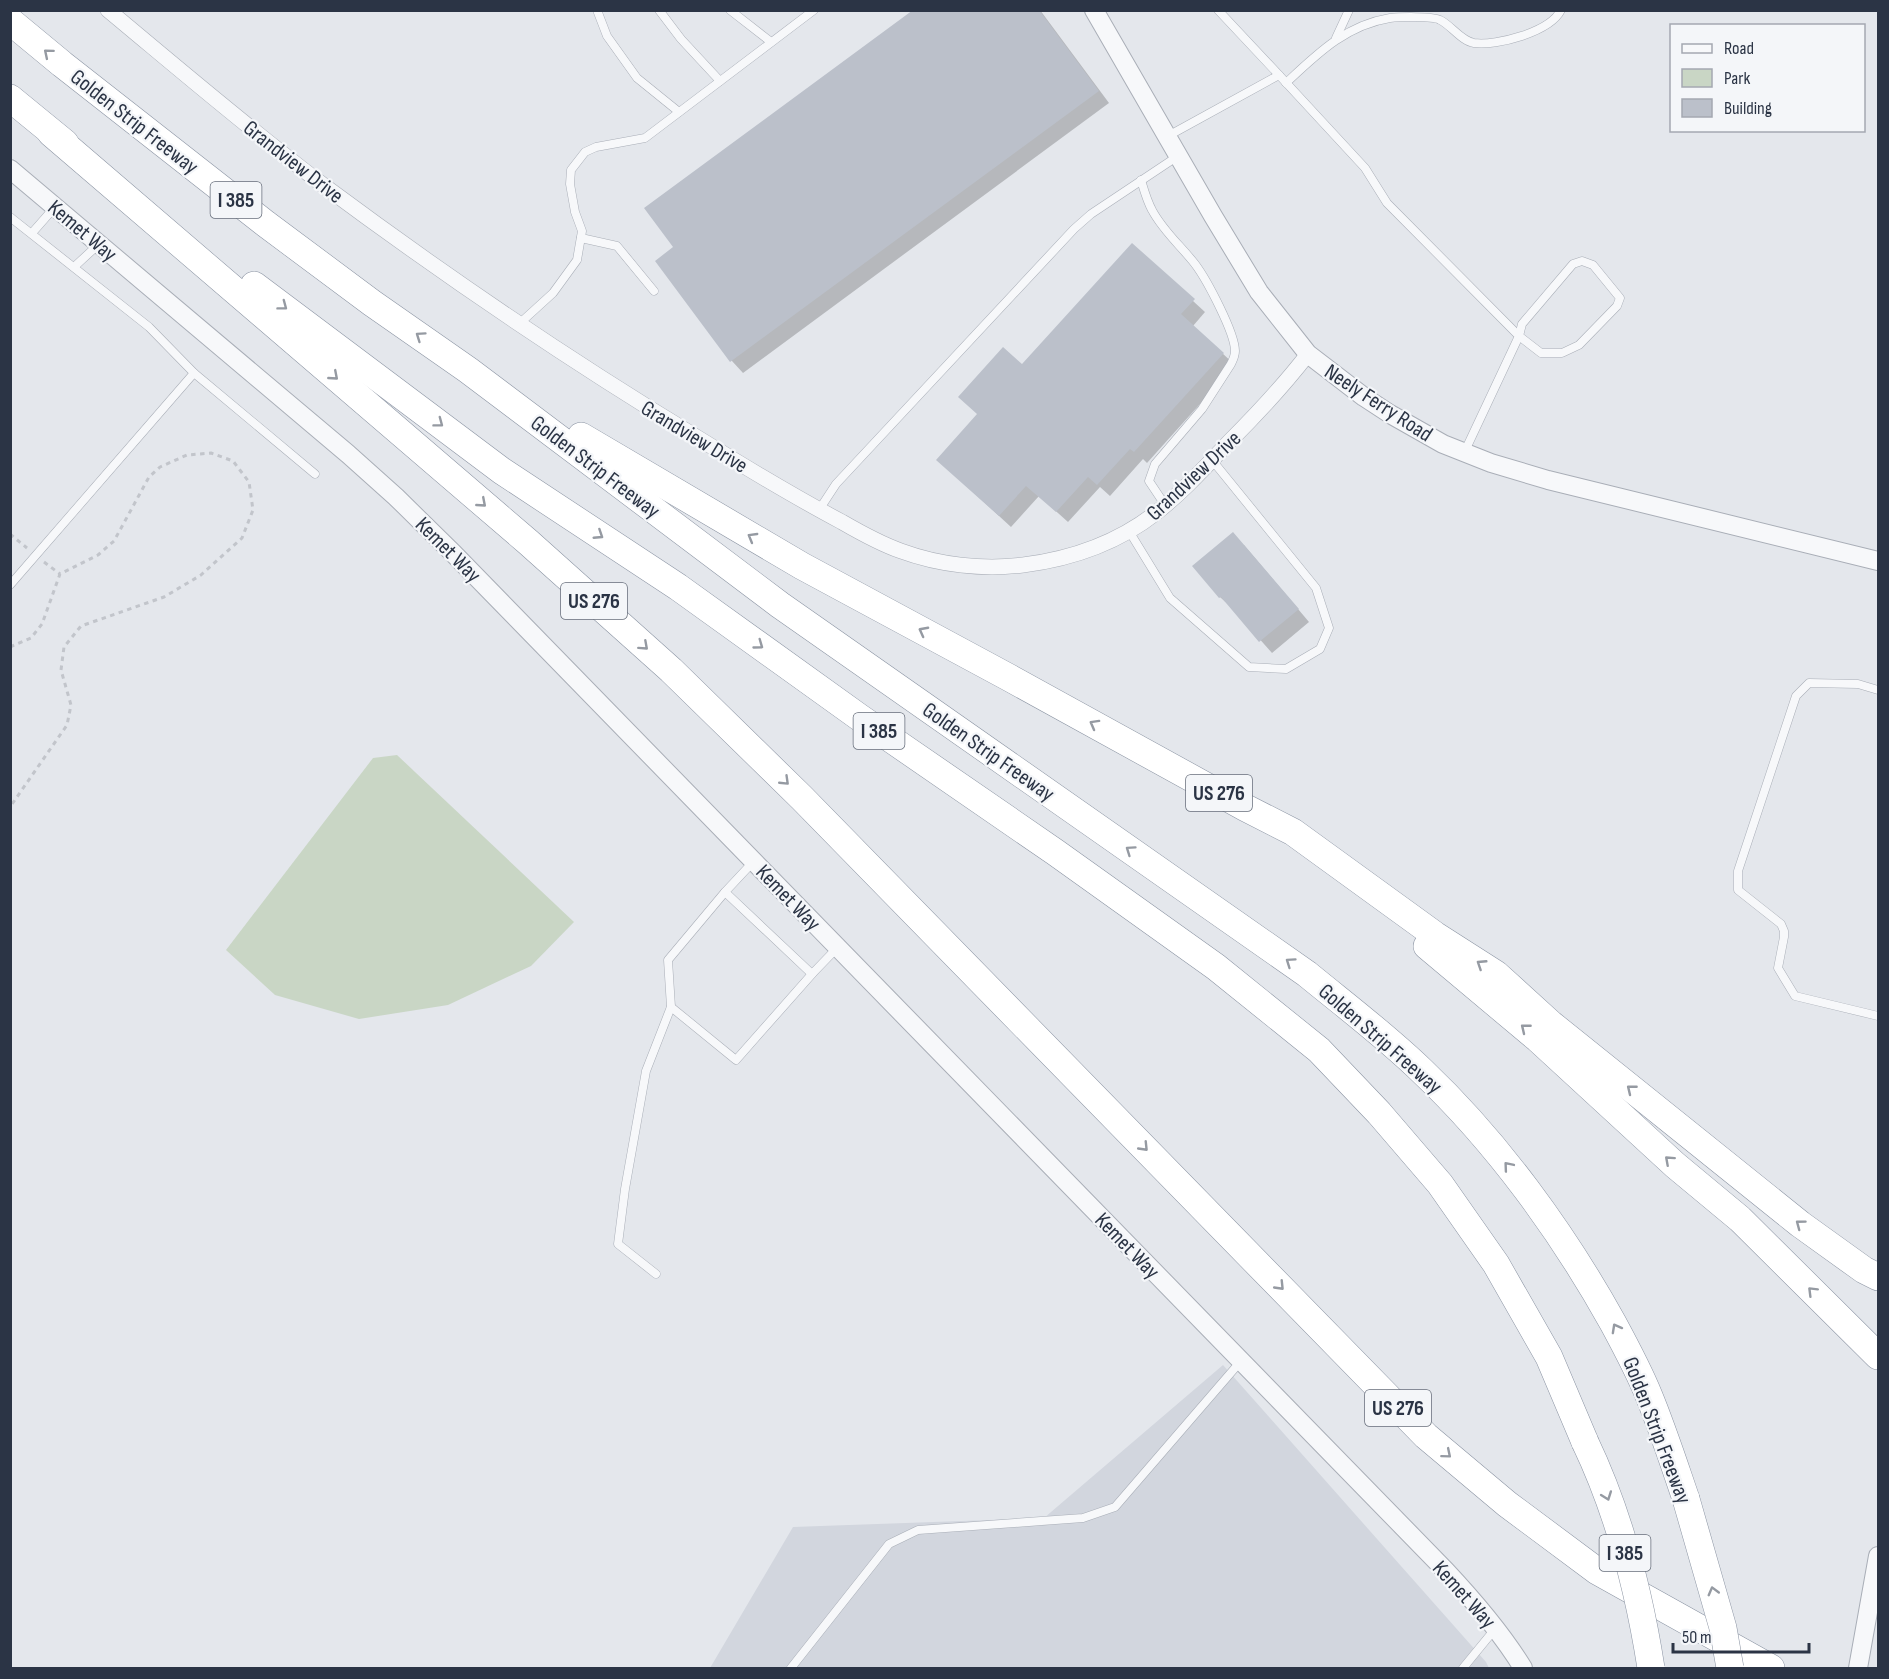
<svg xmlns="http://www.w3.org/2000/svg" width="1889" height="1679" font-family="'Sofia Sans Condensed',sans-serif">
	<style>
		.built { fill: #d2d6de }
		.green { fill: #c9d6c5 }
		.shadow { fill: #0003 }
		.building { fill: #bbc0ca }
		.lines { fill: none; stroke-linecap: round; stroke-linejoin: round }
		.service-casing { stroke: #a9aeb7; stroke-width: 9 }
		.minor-casing { stroke: #a9aeb7; stroke-width: 16 }
		.tertiary-casing { stroke: #a9aeb7; stroke-width: 20 }
		.motorway-casing { stroke: #8b94a3; stroke-width: 28 }
		.path { stroke: #c2c5cb; stroke-width: 3; stroke-dasharray: 4.5 4.5; stroke-linecap: butt }
		.service { stroke: #f7f8fa; stroke-width: 8 }
		.minor { stroke: #f7f8fa; stroke-width: 15 }
		.tertiary { stroke: #f7f8fa; stroke-width: 18 }
		.motorway { stroke: #fff; stroke-width: 27 }
		.motorway-bridge-casing { stroke: #8b94a3; stroke-width: 28; stroke-linecap: butt }
		.motorway-bridge { stroke: #fff; stroke-width: 27 }
		.oneway { stroke: #959aa2 }
		.labels { text-anchor: middle; stroke-width: 4.5; stroke-linejoin: round; paint-order: stroke }
		.shield { fill: #f4f6f9; stroke: #676e7b; stroke-width: 1.5 }
		.shield-label { font-size: 21px; font-weight: bold; fill: #2b3445 }
		.street-label { font-size: 22px; fill: #2b3445; stroke: #f4f6f9 }
	</style>
	<rect width="100%" height="100%" fill="#e4e7ec"/>
	<!-- built -->
	<path class="built" d="M 1223,1365 L 1486,1662 L 1489,1668 L 710,1668 L 793,1527 L 1044,1518 Z"/>
	<!-- green -->
	<path class="green" d="M 397,755 L 574,922 L 531,966 L 448,1005 L 359,1019 L 275,995 L 226,950 L 373,758 Z"/>
	<!-- shadow -->
	<g class="shadow">
		<path d="M 915,10 L 1040,10 L 1109,103 L 743,373 L 732,361 L 657,261 L 676,248 Z"/>
		<path d="M 1132,245 L 1205,312 L 1193,326 L 1235,365 L 1147,463 L 1143,459 L 1110,496 L 1100,487 L 1068,522 L 1039,496 L 1011,527 L 950,471 L 1023,366 Z"/>
		<path d="M 1244,545 L 1309,622 L 1272,653 L 1232,608 L 1220,597 Z"/>
	</g>
	<!-- building -->
	<g class="building">
		<path d="M 913,10 L 1039,10 L 1099,91 L 730,362 L 655,261 L 673,247 L 644,208 Z"/>
		<path d="M 1132,243 L 1195,299 L 1181,314 L 1224,353 L 1134,452 L 1130,449 L 1097,485 L 1088,477 L 1056,512 L 1026,486 L 999,516 L 936,460 L 977,414 L 958,397 L 1003,347 L 1022,364 Z"/>
		<path d="M 1233,532 L 1299,609 L 1259,642 L 1221,597 L 1219,598 L 1192,566 Z"/>
	</g>
	<g class="lines">
		<!-- service casing -->
		<g class="service-casing">
			<g id="service">
				<path d="M 597,10 L 607,36 L 637,78 L 679,112"/>
				<path d="M 659,10 L 681,39 L 720,81"/>
				<path d="M 730,10 L 771,42"/>
				<path d="M 1218,10 L 1279,75"/>
				<path d="M 1336,38 L 1349,10"/>
				<path d="M 1286,83 C 1317,54 1346,25 1390,18 C 1399,17 1433,16 1440,20 C 1451,25 1461,41 1474,43 C 1497,46 1550,32 1561,10"/>
				<path d="M 1168,136 L 1279,75 L 1365,168 L 1387,203 L 1519,336 L 1464,453"/>
				<path d="M 1141,180 C 1144,190 1147,201 1152,210 C 1163,231 1181,246 1195,264 C 1207,280 1235,333 1235,351 C 1235,356 1233,360 1231,364 L 1202,409 L 1155,464 L 1149,481 L 1165,505"/>
				<path d="M 10,217 L 149,327 L 194,373 L 10,585"/>
				<path d="M 32,233 L 54,208"/>
				<path d="M 581,238 L 617,246 L 654,291"/>
				<path d="M 1582,261 L 1593,265 L 1620,298 L 1617,306 L 1579,345 L 1562,353 L 1541,353 L 1519,336 L 1522,324 L 1573,264 Z"/>
				<path d="M 74,267 L 99,244"/>
				<path d="M 519,324 L 553,293 L 577,260 L 582,231 L 575,212 L 570,184 L 571,170 L 585,152 L 596,147 L 645,138 L 649,135 L 814,10"/>
				<path d="M 194,373 L 315,474"/>
				<path d="M 819,510 L 836,484 L 1074,229 L 1091,214 L 1178,156"/>
				<path d="M 1129,531 L 1170,598 L 1249,667 L 1286,669 L 1320,649 L 1329,628 L 1316,588 L 1212,460"/>
				<path d="M 1878,690 L 1858,684 L 1809,683 L 1796,696 L 1738,871 L 1738,890 L 1781,924 L 1784,931 L 1784,937 L 1778,968 L 1795,996 L 1878,1016"/>
				<path d="M 754,861 L 725,892 L 812,974 L 837,948"/>
				<path d="M 671,1007 L 736,1060 L 812,974"/>
				<path d="M 656,1274 L 618,1244 L 625,1189 L 646,1071 L 671,1007 L 668,960 L 725,892"/>
				<path d="M 791,1668 L 889,1544 L 918,1530 L 1083,1518 L 1115,1507 L 1241,1361"/>
				<path d="M 1463,1668 L 1495,1629"/>
			</g>
		</g>
		<!-- minor casing -->
		<g class="minor-casing">
			<path id="minor" d="M 108,10 C 179,69 249,129 323,185 C 444,275 569,360 698,438 C 745,467 793,496 842,522 C 861,533 881,544 901,551 C 939,565 983,570 1023,565 C 1071,559 1119,542 1157,512 C 1184,491 1207,465 1230,441 C 1258,413 1284,385 1308,354"/>
		</g>
		<!-- tertiary casing -->
		<g class="tertiary-casing">
			<g id="tertiary">
				<path d="M 1094,10 L 1213,216 L 1259,292 L 1308,354 L 1364,397 L 1390,414 L 1443,444 L 1491,463 L 1548,480 L 1878,561"/>
				<path d="M 10,169 L 348,454 L 396,497 L 453,553 L 1446,1571 C 1475,1602 1501,1632 1523,1668"/>
				<path d="M 1858,1668 L 1878,1556"/>
			</g>
		</g>
		<!-- motorway casing -->
		<g class="motorway-casing">
			<g id="motorway">
				<path d="M 10,21 L 62,64 L 266,224 L 372,303 L 468,370 L 780,605 L 1307,974 C 1346,1006 1386,1036 1422,1071 C 1497,1142 1563,1233 1613,1323 C 1626,1347 1639,1371 1649,1396 C 1663,1430 1674,1464 1686,1499"/>
				<path d="M 10,98 L 65,143"/>
				<path d="M 51,133 L 528,542 L 671,670 L 802,798 L 1426,1436 L 1507,1504 L 1597,1571 L 1771,1668"/>
				<path d="M 254,285 L 502,471 L 678,587 L 859,717 L 1055,852 L 1216,967 L 1319,1050 L 1379,1113 L 1440,1184 L 1496,1264 L 1549,1357 L 1585,1442"/>
				<path d="M 581,436 L 802,566 L 1008,677 L 1244,807 L 1293,832 L 1435,935 L 1496,974 L 1551,1024 L 1800,1224 L 1864,1270 L 1878,1277"/>
				<path d="M 1427,946 L 1538,1039 L 1675,1165 L 1740,1219 L 1878,1356"/>
			</g>
		</g>
		<!-- path -->
		<g class="path">
			<path d="M 10,534 L 27,548"/>
			<path d="M 44,562 L 60,574"/>
			<path d="M 10,647 L 31,638 L 42,624 L 60,574 L 98,555 L 114,541 L 149,477 L 160,467 L 187,455 L 211,453 L 233,461 L 249,482 L 253,510 L 242,538 L 201,575 L 164,597 L 81,626 L 64,647 L 61,670 L 71,705 L 67,725 L 10,807"/>
		</g>
		<!-- service -->
		<use href="#service" class="service"/>
		<!-- minor -->
		<use href="#minor" class="minor"/>
		<!-- tertiary -->
		<use href="#tertiary" class="tertiary"/>
		<!-- motorway -->
		<use href="#motorway" class="motorway"/>
		<!-- motorway-bridge casing -->
		<g class="motorway-bridge-casing">
			<g id="motorway-bridge">
				<path d="M 1585,1442 C 1619,1513 1639,1591 1651,1668"/>
				<path d="M 1686,1499 L 1723,1628 L 1730,1668"/>
			</g>
		</g>
		<!-- motorway-bridge -->
		<use href="#motorway-bridge" class="motorway-bridge"/>
	</g>
	<!-- one-way arrows -->
	<defs><path id="oneway-chevron" d="M-2-3.5L2.5 0L-2 3.5" fill="none" stroke-width="1.6" stroke-linecap="round" stroke-linejoin="round" transform="scale(1.5)"/></defs>
	<g class="oneway">
		<use href="#oneway-chevron" transform="translate(48 53) rotate(-140)"/>
		<use href="#oneway-chevron" transform="translate(283 306) rotate(37)"/>
		<use href="#oneway-chevron" transform="translate(420 336) rotate(-145)"/>
		<use href="#oneway-chevron" transform="translate(334 376) rotate(41)"/>
		<use href="#oneway-chevron" transform="translate(439 423) rotate(37)"/>
		<use href="#oneway-chevron" transform="translate(482 503) rotate(41)"/>
		<use href="#oneway-chevron" transform="translate(599 535) rotate(33)"/>
		<use href="#oneway-chevron" transform="translate(752 537) rotate(-150)"/>
		<use href="#oneway-chevron" transform="translate(923 631) rotate(-152)"/>
		<use href="#oneway-chevron" transform="translate(759 645) rotate(36)"/>
		<use href="#oneway-chevron" transform="translate(644 646) rotate(42)"/>
		<use href="#oneway-chevron" transform="translate(1094 724) rotate(-151)"/>
		<use href="#oneway-chevron" transform="translate(785 781) rotate(44)"/>
		<use href="#oneway-chevron" transform="translate(1130 850) rotate(-145)"/>
		<use href="#oneway-chevron" transform="translate(1290 962) rotate(-145)"/>
		<use href="#oneway-chevron" transform="translate(1481 964) rotate(-147)"/>
		<use href="#oneway-chevron" transform="translate(1525 1028) rotate(-141)"/>
		<use href="#oneway-chevron" transform="translate(1631 1089) rotate(-141)"/>
		<use href="#oneway-chevron" transform="translate(1144 1147) rotate(46)"/>
		<use href="#oneway-chevron" transform="translate(1669 1160) rotate(-138)"/>
		<use href="#oneway-chevron" transform="translate(1508 1166) rotate(-130)"/>
		<use href="#oneway-chevron" transform="translate(1800 1224) rotate(-143)"/>
		<use href="#oneway-chevron" transform="translate(1280 1286) rotate(46)"/>
		<use href="#oneway-chevron" transform="translate(1812 1291) rotate(-135)"/>
		<use href="#oneway-chevron" transform="translate(1616 1328) rotate(-119)"/>
		<use href="#oneway-chevron" transform="translate(1447 1454) rotate(40)"/>
		<use href="#oneway-chevron" transform="translate(1607 1496) rotate(70)"/>
		<use href="#oneway-chevron" transform="translate(1713 1591) rotate(-105)"/>
	</g>
	<g class="labels">
		<!-- shield labels -->
		<g class="shield">
			<rect x="210.5" y="182" width="51" height="36" rx="4.5"/>
			<rect x="561" y="583" width="66" height="36" rx="4.5"/>
			<rect x="853.5" y="713" width="51" height="36" rx="4.5"/>
			<rect x="1186" y="775" width="66" height="36" rx="4.5"/>
			<rect x="1365" y="1390" width="66" height="36" rx="4.5"/>
			<rect x="1599.5" y="1535" width="51" height="36" rx="4.5"/>
		</g>
		<g class="shield-label">
			<text x="236" y="207">I 385</text>
			<text x="594" y="608">US 276</text>
			<text x="879" y="738">I 385</text>
			<text x="1219" y="800">US 276</text>
			<text x="1398" y="1415">US 276</text>
			<text x="1625" y="1560">I 385</text>
		</g>
		<!-- street labels -->
		<g class="street-label">
			<text transform="translate(135 121) rotate(38)" y="8">Golden Strip Freeway</text>
			<text transform="translate(294 161) rotate(38)" y="8">Grandview Drive</text>
			<text transform="translate(83 230) rotate(40)" y="8">Kemet Way</text>
			<text transform="translate(1379 402) rotate(33)" y="8">Neely Ferry Road</text>
			<text transform="translate(695 436) rotate(31)" y="8">Grandview Drive</text>
			<text transform="translate(596 466) rotate(37)" y="8">Golden Strip Freeway</text>
			<text transform="translate(1193 475) rotate(-43)" y="8">Grandview Drive</text>
			<text transform="translate(449 549) rotate(45)" y="8">Kemet Way</text>
			<text transform="translate(989 751) rotate(35)" y="8">Golden Strip Freeway</text>
			<text transform="translate(789 897) rotate(46)" y="8">Kemet Way</text>
			<text transform="translate(1381 1038) rotate(41)" y="8">Golden Strip Freeway</text>
			<text transform="translate(1128 1245) rotate(46)" y="8">Kemet Way</text>
			<text transform="translate(1658 1430) rotate(69)" y="8">Golden Strip Freeway</text>
			<text transform="translate(1465 1594) rotate(48)" y="8">Kemet Way</text>
		</g>
	</g>
	<!-- border -->
	<rect width="1889" height="1679" fill="none" stroke="#2b3445" stroke-width="24"/>
	<!-- legend -->
	<rect x="1670" y="24" width="195" height="108" fill="#f4f6f9" stroke="#a4a8b1" stroke-width="1.5"/>
	<rect x="1682" y="44" width="30" height="9" fill="#f7f8fa" stroke="#a4a8b1" stroke-width="1.5"/>
	<text x="1724" y="54" font-size="18" fill="#2b3445">Road</text>
	<rect x="1682" y="69" width="30" height="18" fill="#c9d6c5" stroke="#a4a8b1" stroke-width="1.5"/>
	<text x="1724" y="84" font-size="18" fill="#2b3445">Park</text>
	<rect x="1682" y="99" width="30" height="18" fill="#bbc0ca" stroke="#a4a8b1" stroke-width="1.5"/>
	<text x="1724" y="114" font-size="18" fill="#2b3445">Building</text>
	<!-- scale -->
	<path d="M1673 1643v9h136v-9" fill="none" stroke="#2b3445" stroke-width="3"/>
	<text x="1682" y="1643" font-size="18" fill="#2b3445" stroke="#f4f6f9" stroke-width="4.5" paint-order="stroke">50 m</text>
</svg>
